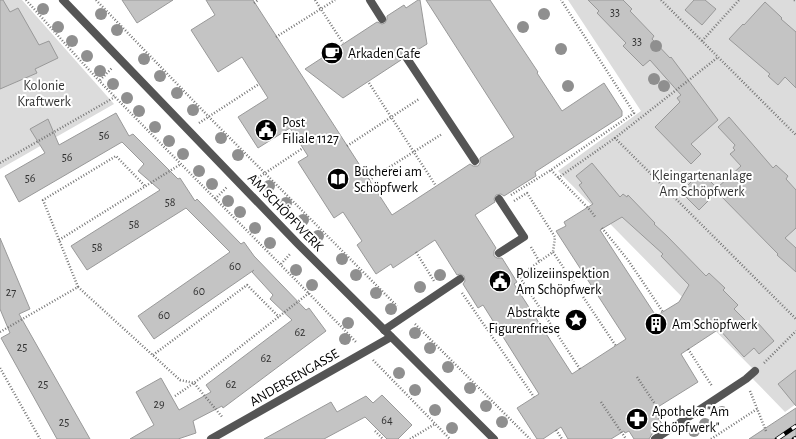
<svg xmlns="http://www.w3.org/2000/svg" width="796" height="439" font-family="'Alegreya Sans',sans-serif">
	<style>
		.green { fill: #dcdcdc }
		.building { fill: #c4c4c4; stroke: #999; fill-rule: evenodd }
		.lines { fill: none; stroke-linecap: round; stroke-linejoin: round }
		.path { stroke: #777; stroke-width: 2.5; stroke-dasharray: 1 2; stroke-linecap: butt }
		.service { stroke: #555; stroke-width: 8 }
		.pedestrian { stroke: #555; stroke-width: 8 }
		.minor { stroke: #555; stroke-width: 8 }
		.rail-casing { stroke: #000; stroke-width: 4.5 }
		.rail { stroke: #fff; stroke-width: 3; stroke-dasharray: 9; stroke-linecap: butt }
		.tree { fill: #8f8f8f }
		.labels { text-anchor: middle; stroke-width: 4; stroke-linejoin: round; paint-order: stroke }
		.number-label { font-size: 12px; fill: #313131 }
		.poi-label { font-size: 14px; fill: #000; stroke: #fff; text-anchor: start }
		.park-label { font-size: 14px; fill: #333; stroke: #fff }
		.street-label { font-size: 14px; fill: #000; stroke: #fff }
	</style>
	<rect width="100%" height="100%" fill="#fff"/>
	<!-- green -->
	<g class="green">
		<path d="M 0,0 L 22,0 L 114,104 L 0,169 Z"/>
		<path d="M 568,0 L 796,0 L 796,404 L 785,412 L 753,379 L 755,371 L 558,171 L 641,111 Z"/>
	</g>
	<!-- building -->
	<g class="building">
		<path d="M 0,0 L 3,0 L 10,12 L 18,8 L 39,45 L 49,41 L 58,58 L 35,69 L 37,73 L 0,89 Z"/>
		<path d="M 122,0 L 173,0 L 137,23 Z"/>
		<path d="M 206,0 L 253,0 L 392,215 L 470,164 L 473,166 L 478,166 L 480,163 L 480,158 L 514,137 L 426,0 L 490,0 L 538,72 L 537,73 L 562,111 L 604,83 L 622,111 L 622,116 L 535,172 L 536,176 L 504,196 L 501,194 L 496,195 L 494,199 L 495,202 L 475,215 L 496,248 L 494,251 L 494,256 L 497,258 L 502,258 L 517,282 L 514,284 L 572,374 L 626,339 L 556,231 L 566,226 L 564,222 L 593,204 L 579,185 L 582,183 L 576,176 L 592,163 L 620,197 L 623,194 L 627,197 L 628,195 L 655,223 L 654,224 L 667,236 L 706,276 L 709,273 L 725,288 L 723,290 L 738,305 L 734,309 L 753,328 L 758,323 L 774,341 L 759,354 L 754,348 L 744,357 L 719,329 L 681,354 L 698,382 L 653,410 L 664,427 L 652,434 L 649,439 L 634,439 L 629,431 L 625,433 L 624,431 L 611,439 L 568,439 L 561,427 L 543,439 L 537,439 L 517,408 L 539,394 L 483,305 L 478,308 L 463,284 L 465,281 L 464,276 L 460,274 L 457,275 L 435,240 L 393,268 L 391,264 L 376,274 L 357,245 L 362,241 L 343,212 L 334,218 L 298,162 L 308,156 L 290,128 L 258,148 L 238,117 L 268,98 L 242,57 L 218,72 L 191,30 L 215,15 ZM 622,217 L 663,254 L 661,256 L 689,285 L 679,302 L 656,316 L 600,230 Z"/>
		<path d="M 418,0 L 420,0 L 427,44 L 411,54 L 408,52 L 403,52 L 401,55 L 401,60 L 343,98 L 305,69 L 377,22 L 382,24 L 385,23 L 387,19 L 387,16 L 404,5 L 406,8 Z"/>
		<path d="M 588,0 L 623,0 L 632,9 L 630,11 L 654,36 L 652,39 L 670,58 L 671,57 L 718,120 L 691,144 L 701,154 L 691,164 L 655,127 L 680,102 L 677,98 L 681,95 L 650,60 L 643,66 L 623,46 L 626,43 L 597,13 L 599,11 Z"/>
		<path d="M 694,0 L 705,0 L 716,9 L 702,25 L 685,10 Z"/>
		<path d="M 765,2 L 780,16 L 782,18 L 781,19 L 796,32 L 796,88 L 785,77 L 778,85 L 768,76 L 770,74 L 729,39 L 743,24 L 744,25 Z"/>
		<path d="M 116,113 L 129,136 L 133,134 L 178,179 L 180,178 L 195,201 L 197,199 L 241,244 L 244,242 L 254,256 L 306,310 L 309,308 L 326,331 L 223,408 L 222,406 L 193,421 L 196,433 L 178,439 L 130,439 L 154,425 L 136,392 L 161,378 L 179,410 L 211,392 L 206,385 L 292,320 L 270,299 L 273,295 L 252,272 L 254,270 L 154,339 L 138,316 L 230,252 L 186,208 L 87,270 L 71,246 L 160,190 L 138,171 L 144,164 L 122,142 L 19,202 L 5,176 L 45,153 L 30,129 L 48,119 L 59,145 Z"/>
		<path d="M 729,117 L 773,168 L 776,165 L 788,176 L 786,179 L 796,190 L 796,228 L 785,238 L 796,248 L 796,272 L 777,255 L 778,254 L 717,192 L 699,210 L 681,192 L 701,172 L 717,188 L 741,166 L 730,154 L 735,150 L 733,148 L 735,145 L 718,127 Z"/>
		<path d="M 0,238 L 30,309 L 19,314 L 90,439 L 57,439 L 1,338 L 10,333 L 0,309 Z"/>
		<path d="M 796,370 L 796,406 L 778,384 Z"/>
		<path d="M 382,395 L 412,425 L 398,439 L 387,439 L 365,417 L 324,439 L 264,439 L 331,402 L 337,412 L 366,396 L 373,403 Z"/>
		<path d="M 796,408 L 796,439 L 749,439 Z"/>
	</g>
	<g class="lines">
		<!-- path -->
		<g class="path">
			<path d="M 26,0 C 56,33 85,67 116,98 C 196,180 277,260 356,342"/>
			<path d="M 96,0 L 209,117 L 397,306"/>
			<path d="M 315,0 L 343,43"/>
			<path d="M 661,0 L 796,135"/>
			<path d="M 794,0 L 796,1"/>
			<path d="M 254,3 L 258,0"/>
			<path d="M 276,37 L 335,0"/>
			<path d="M 702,41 L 739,0"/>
			<path d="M 717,58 L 615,138 L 796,319"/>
			<path d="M 100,80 L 112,68"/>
			<path d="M 369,83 L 436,186"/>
			<path d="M 199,123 L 259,84"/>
			<path d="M 347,146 L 419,99"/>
			<path d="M 0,163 L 115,97"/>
			<path d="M 551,170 L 590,210 L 596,218"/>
			<path d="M 558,178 L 615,138"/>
			<path d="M 369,180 L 442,134"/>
			<path d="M 253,181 L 303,148"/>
			<path d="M 511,195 L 551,170 L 634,113 L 561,0"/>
			<path d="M 215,199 L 227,187"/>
			<path d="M 514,201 L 527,193 L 555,237 L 553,252"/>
			<path d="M 602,228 L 628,260 L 663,312"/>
			<path d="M 59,240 L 181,164"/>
			<path d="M 531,247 L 539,261"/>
			<path d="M 416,252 L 434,281"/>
			<path d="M 281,264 L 290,254"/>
			<path d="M 78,287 L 43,200 L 116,156 L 145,186"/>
			<path d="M 462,293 L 534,397"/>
			<path d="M 415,324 L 530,439"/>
			<path d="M 0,332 L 78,287 L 180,380 L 194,383 L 223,418"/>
			<path d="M 688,349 L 712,386"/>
			<path d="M 153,355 L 247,285 L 279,317"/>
			<path d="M 373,360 L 450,439"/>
			<path d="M 764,363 L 796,331"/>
			<path d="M 0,368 L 40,439"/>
			<path d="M 580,369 L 519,276 L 553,252 L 616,346"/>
			<path d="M 637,377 L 665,419"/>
			<path d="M 750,391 L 766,431"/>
			<path d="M 175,396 L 194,383 L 309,293"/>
			<path d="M 601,402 L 626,439"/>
			<path d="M 556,430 L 562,439"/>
			<path d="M 375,431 L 383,439"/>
			<path d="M 410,439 L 435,424"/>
			<path d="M 711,439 L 757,409"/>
		</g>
		<!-- service -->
		<g class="service">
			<path d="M 370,0 L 382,19"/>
			<path d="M 406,57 L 475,161"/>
			<path d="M 499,253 L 524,237 L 499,199"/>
			<path d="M 384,330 L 460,279"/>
		</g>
		<!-- pedestrian -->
		<path class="pedestrian" d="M 655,439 L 746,379 L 755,371"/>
		<!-- minor -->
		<g class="minor">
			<path d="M 63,0 L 298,244 L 494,439"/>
			<path d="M 211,439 L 391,337"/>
		</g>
		<!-- rail casing -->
		<g class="rail-casing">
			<g id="rail">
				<path d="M 777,439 L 796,426"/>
				<path d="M 794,439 L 796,438"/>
			</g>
		</g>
		<!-- rail -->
		<use href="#rail" class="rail"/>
	</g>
	<!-- trees -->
	<g class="tree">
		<circle cx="43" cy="9" r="6"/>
		<circle cx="101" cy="14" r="6"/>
		<circle cx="544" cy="14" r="6"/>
		<circle cx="58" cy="27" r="6"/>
		<circle cx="523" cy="27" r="6"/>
		<circle cx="117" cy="30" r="6"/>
		<circle cx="72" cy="41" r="6"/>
		<circle cx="656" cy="46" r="6"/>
		<circle cx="561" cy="49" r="6"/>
		<circle cx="87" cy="56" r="6"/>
		<circle cx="144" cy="59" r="6"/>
		<circle cx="100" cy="71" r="6"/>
		<circle cx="160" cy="76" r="6"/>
		<circle cx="654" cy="79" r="6"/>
		<circle cx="113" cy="84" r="6"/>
		<circle cx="568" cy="86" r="6"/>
		<circle cx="664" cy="86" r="6"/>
		<circle cx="177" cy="93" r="6"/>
		<circle cx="127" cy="98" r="6"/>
		<circle cx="193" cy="110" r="6"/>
		<circle cx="139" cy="111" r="6"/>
		<circle cx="155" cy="127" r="6"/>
		<circle cx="221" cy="138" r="6"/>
		<circle cx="169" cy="141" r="6"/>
		<circle cx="183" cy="154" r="6"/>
		<circle cx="238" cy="155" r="6"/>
		<circle cx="199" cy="171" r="6"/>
		<circle cx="212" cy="184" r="6"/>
		<circle cx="269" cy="186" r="6"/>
		<circle cx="228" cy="201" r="6"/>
		<circle cx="286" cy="203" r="6"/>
		<circle cx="240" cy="212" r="6"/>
		<circle cx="303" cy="220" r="6"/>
		<circle cx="255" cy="228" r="6"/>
		<circle cx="318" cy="236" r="6"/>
		<circle cx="270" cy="243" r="6"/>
		<circle cx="342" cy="259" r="6"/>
		<circle cx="296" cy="270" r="6"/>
		<circle cx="356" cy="275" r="6"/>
		<circle cx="440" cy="275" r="6"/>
		<circle cx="312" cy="285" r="6"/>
		<circle cx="420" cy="287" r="6"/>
		<circle cx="376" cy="293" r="6"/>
		<circle cx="391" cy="309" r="6"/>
		<circle cx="348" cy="323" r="6"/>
		<circle cx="415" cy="333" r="6"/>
		<circle cx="345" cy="339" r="6"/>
		<circle cx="430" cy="348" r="6"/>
		<circle cx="448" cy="367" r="6"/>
		<circle cx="399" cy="373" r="6"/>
		<circle cx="470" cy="388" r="6"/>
		<circle cx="415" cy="390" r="6"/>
		<circle cx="486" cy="406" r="6"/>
		<circle cx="435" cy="410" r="6"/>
		<circle cx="722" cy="412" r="6"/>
		<circle cx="502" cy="422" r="6"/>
		<circle cx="705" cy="424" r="6"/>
		<circle cx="452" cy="428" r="6"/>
		<circle cx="694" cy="431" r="6"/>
	</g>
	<!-- icons -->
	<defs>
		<g id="cafe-disc" transform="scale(1.15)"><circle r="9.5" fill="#000" stroke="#fff"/><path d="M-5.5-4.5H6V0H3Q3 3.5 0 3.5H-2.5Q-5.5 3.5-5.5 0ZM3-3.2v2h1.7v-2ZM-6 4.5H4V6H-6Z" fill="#fff"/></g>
		<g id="civic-disc" transform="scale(1.15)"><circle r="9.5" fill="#000" stroke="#fff"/><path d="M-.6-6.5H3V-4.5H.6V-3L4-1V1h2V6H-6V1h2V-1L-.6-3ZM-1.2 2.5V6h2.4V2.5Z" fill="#fff"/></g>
		<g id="library-disc" transform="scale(1.15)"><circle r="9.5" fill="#000" stroke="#fff"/><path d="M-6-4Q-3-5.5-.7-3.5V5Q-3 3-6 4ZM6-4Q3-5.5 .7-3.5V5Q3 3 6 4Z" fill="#fff"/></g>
		<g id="sight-disc" transform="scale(1.15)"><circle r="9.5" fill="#000" stroke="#fff"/><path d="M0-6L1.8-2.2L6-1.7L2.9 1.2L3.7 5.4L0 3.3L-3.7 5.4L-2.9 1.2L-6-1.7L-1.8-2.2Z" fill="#fff"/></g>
		<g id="building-disc" transform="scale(1.15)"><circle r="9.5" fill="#000" stroke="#fff"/><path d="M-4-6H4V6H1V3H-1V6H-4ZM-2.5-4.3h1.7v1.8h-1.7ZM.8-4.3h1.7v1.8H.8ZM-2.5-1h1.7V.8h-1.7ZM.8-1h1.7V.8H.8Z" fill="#fff"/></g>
		<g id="pharmacy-disc" transform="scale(1.15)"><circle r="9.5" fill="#000" stroke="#fff"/><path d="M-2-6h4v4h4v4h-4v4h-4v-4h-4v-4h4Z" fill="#fff"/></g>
	</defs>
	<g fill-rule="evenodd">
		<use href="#cafe-disc" x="332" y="53"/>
		<use href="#civic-disc" x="266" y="130"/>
		<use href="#library-disc" x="338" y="179"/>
		<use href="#civic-disc" x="500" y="281"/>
		<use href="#sight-disc" x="576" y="320"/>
		<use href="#building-disc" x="656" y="324"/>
		<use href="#pharmacy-disc" x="637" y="419"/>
	</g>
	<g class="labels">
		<!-- number labels -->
		<g class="number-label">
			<text x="615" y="16">33</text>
			<text x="637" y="45">33</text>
			<text x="104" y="139">56</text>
			<text x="67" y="161">56</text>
			<text x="30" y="182">56</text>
			<text x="170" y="206">58</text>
			<text x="134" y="228">58</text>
			<text x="97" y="251">58</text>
			<text x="235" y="270">60</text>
			<text x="199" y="295">60</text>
			<text x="11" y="296">27</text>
			<text x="164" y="319">60</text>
			<text x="300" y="336">62</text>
			<text x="22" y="351">25</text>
			<text x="266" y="362">62</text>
			<text x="43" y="388">25</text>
			<text x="231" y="388">62</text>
			<text x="159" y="408">29</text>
			<text x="387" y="424">64</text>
			<text x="64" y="426">25</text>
		</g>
		<!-- poi labels -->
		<g class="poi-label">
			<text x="348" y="58">Arkaden Cafe</text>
			<text x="282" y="127">Post<tspan x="282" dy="16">Filiale 1127</tspan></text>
			<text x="354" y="176">Bücherei am<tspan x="354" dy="16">Schöpfwerk</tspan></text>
			<text x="516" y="278">Polizeiinspektion<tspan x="516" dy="16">Am Schöpfwerk</tspan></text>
			<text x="560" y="317" text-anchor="end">Abstrakte<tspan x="560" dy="16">Figurenfriese</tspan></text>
			<text x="672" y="329">Am Schöpfwerk</text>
			<text x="652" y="416">Apotheke "Am<tspan x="652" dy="16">Schöpfwerk"</tspan></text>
		</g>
		<!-- park labels -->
		<g class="park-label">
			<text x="44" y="90">Kolonie<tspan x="44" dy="16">Kraftwerk</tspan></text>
			<text x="702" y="180">Kleingartenanlage<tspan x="702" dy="16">Am Schöpfwerk</tspan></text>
		</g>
		<!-- street labels -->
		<g class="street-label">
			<text transform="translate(286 212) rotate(46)" y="5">AM SCHÖPFWERK</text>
			<text transform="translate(294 377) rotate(-30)" y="5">ANDERSENGASSE</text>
		</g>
	</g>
</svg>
